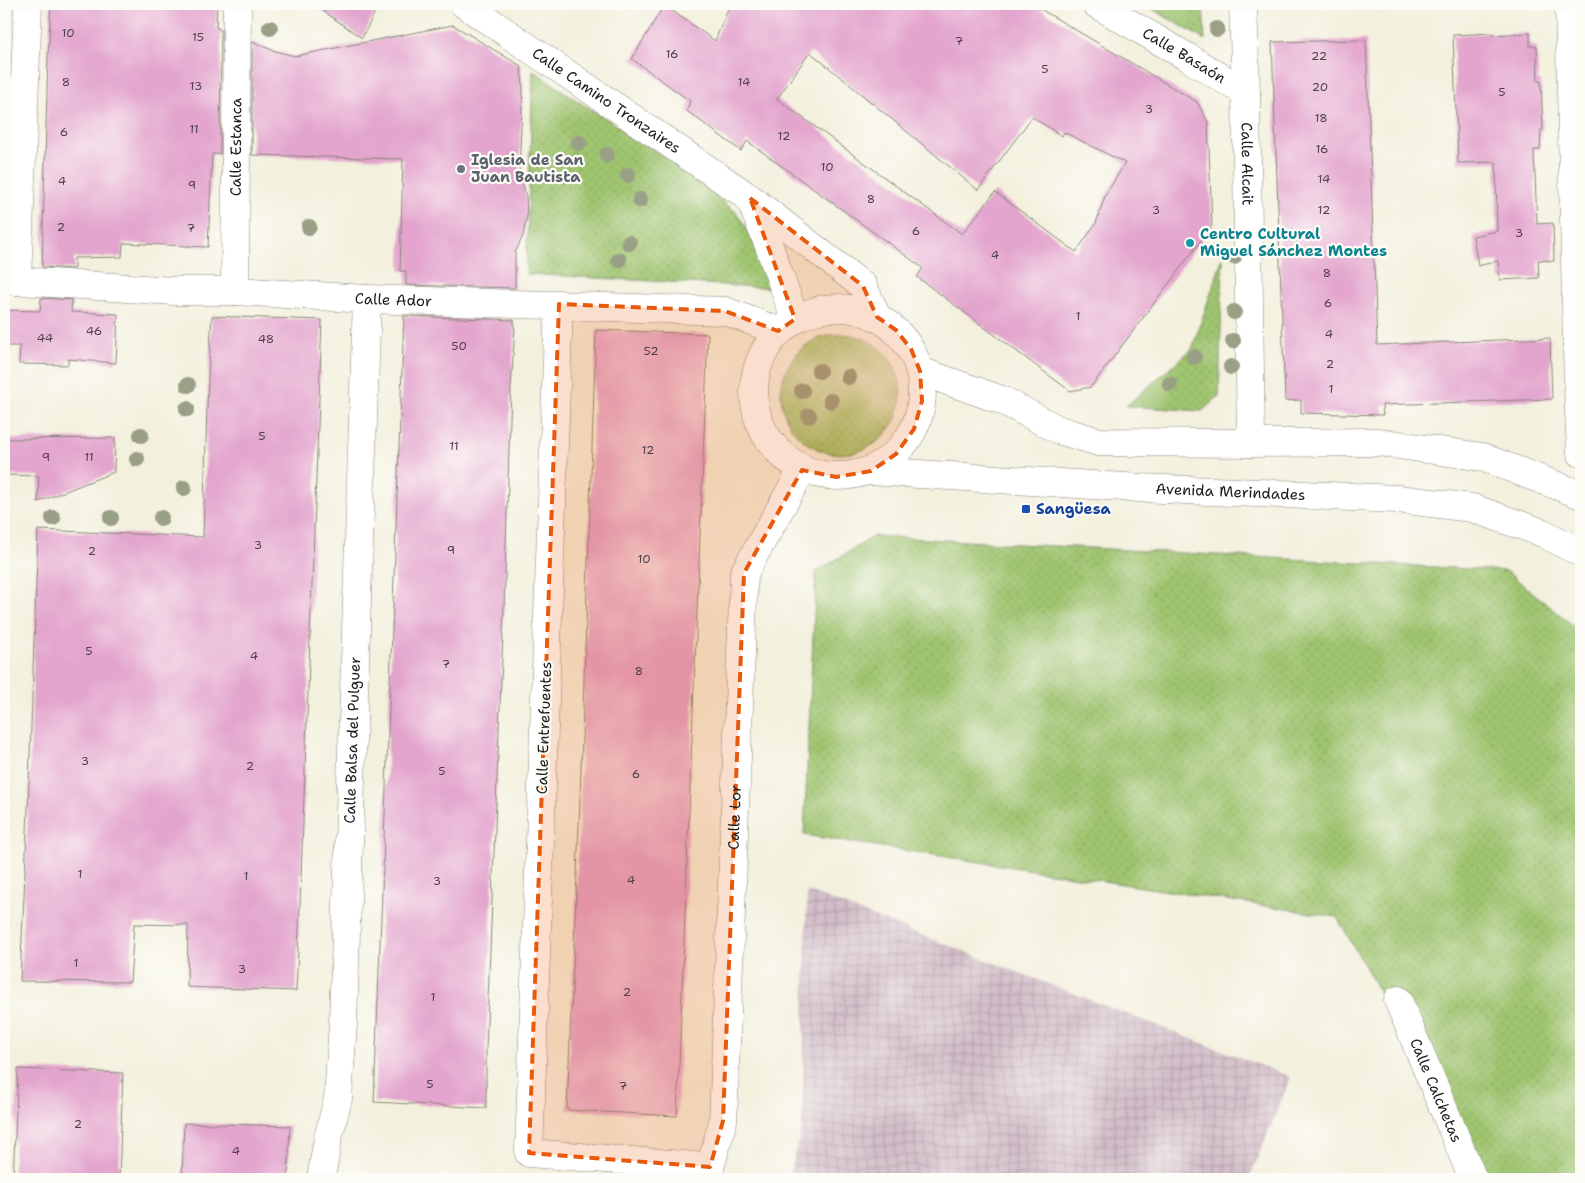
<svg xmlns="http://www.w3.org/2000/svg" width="1585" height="1183" font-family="'Shantell Sans',sans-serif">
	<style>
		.industrial { fill: url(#industrial-grid) }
		.grass { fill: url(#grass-dots); stroke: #5e7046 }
		.building { fill: #e3a4cd; fill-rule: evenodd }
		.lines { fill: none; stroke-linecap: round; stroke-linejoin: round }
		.minor-casing { stroke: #88867c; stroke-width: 29 }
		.tertiary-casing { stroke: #88867c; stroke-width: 29 }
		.minor { stroke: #fff; stroke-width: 28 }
		.tertiary { stroke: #fff; stroke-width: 28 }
		.tree { fill: #99a085 }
		.marked { fill: #e8590c; fill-opacity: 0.2; stroke: #e8590c; stroke-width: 4; stroke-dasharray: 10 6; stroke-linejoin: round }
		.worship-dot { fill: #6b7280; stroke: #fdfcf7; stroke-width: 2 }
		.culture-dot { fill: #0f9aa8; stroke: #fdfcf7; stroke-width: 2 }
		.transit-dot { fill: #1a4fb4; stroke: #fdfcf7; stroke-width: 2 }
		.labels { text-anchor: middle; stroke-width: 4.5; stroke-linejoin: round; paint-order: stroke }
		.number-label { font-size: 12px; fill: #4e3e48 }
		.street-label { font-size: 15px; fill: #1c1c1c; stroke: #fdfcf7 }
		.worship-label { font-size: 15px; font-weight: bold; fill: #5b616d; stroke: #fdfcf7; text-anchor: start }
		.culture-label { font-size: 15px; font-weight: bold; fill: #0d838f; stroke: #fdfcf7; text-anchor: start }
		.transit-label { font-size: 15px; font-weight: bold; fill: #164399; stroke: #fdfcf7; text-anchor: start }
	</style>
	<defs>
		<pattern id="industrial-grid" width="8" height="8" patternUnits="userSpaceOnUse" patternTransform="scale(1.25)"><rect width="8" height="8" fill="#d2bdc8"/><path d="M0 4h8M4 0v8" fill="none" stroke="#b4a2ab"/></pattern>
		<pattern id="grass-dots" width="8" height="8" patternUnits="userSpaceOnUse" patternTransform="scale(1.25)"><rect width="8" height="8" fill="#9fc46f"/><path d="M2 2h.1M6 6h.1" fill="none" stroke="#88a860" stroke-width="1.8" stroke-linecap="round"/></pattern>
	</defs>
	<rect width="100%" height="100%" fill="#fdfcf7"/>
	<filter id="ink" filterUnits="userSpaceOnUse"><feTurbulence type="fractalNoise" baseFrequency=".02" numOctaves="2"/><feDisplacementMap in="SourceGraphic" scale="10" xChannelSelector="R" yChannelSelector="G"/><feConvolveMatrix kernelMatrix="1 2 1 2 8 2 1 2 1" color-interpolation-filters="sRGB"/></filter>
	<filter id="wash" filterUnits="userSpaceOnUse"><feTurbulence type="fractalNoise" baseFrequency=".0096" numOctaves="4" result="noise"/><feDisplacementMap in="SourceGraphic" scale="20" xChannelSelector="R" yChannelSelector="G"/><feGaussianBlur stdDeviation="1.12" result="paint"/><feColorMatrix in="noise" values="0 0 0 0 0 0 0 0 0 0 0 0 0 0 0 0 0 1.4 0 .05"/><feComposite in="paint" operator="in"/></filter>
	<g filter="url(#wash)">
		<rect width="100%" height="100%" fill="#f3f0dd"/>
		<!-- industrial -->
		<path class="industrial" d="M 807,891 L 1291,1077 L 1249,1179 L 788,1179 L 802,1127 Z"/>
		<!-- grass -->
		<g class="grass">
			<path d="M 1144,4 L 1203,4 L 1205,40 Z"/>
			<path d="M 533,70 L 579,102 L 631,134 L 681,169 L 736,212 L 752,237 L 775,288 L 526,274 Z"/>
			<path d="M 1223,257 L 1219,396 L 1202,411 L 1126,406 L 1192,349 Z"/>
			<circle cx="841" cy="394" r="60"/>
			<path d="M 874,536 L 1506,571 L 1574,626 L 1581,639 L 1581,1179 L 1485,1179 L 1337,917 L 804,835 L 816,572 Z"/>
		</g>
		<g id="blocks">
			<!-- building -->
			<g class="building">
				<path d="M 51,4 L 217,4 L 216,27 L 221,30 L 220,154 L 212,154 L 208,247 L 123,243 L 122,257 L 74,258 L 74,269 L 42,267 L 48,56 Z"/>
				<path d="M 313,4 L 379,4 L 362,38 Z"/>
				<path d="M 730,4 L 1032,4 L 1197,102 L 1208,122 L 1212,226 L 1091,387 L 1070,391 L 917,277 L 923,268 L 747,141 L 741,151 L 687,111 L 690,101 L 632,59 L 664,5 L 715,41 ZM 810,52 L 978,190 L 1032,117 L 1062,136 L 1064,132 L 1125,163 L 1105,196 L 1096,223 L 1076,252 L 995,192 L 962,234 L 777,99 Z"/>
				<path d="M 453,25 L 521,66 L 523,88 L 519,168 L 526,196 L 527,216 L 523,236 L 515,253 L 515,288 L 406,285 L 406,271 L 400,271 L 403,159 L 252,155 L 252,42 L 275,51 L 295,56 Z"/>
				<path d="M 1492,33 L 1492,35 L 1530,33 L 1530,46 L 1537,47 L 1538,81 L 1541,81 L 1543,130 L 1541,130 L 1540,150 L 1534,150 L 1537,224 L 1553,223 L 1554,261 L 1538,260 L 1539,278 L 1500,280 L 1498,261 L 1478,266 L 1473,236 L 1497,231 L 1496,162 L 1458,163 L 1453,35 Z"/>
				<path d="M 1366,40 L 1377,345 L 1550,338 L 1552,399 L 1382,405 L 1383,415 L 1301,413 L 1301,400 L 1285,401 L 1272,42 Z"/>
				<path d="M 41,298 L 72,300 L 71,312 L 118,314 L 116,363 L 68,359 L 68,365 L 19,364 L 20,346 L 4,346 L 4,310 L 40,311 Z"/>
				<path d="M 212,316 L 322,320 L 299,929 L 296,991 L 187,987 L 188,925 L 134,924 L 130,982 L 20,981 L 28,810 L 38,530 L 203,537 L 208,376 Z"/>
				<path d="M 404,316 L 514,320 L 514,328 L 515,328 L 511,387 L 504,607 L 486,1048 L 486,1108 L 374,1102 Z"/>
				<path d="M 596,330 L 708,334 L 677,1116 L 567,1110 L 579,826 Z"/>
				<path d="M 115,438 L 114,472 L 38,502 L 39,476 L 4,475 L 4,439 Z"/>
				<path d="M 18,1069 L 123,1073 L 119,1179 L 13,1179 Z"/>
				<path d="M 184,1123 L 290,1126 L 288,1179 L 219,1179 L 219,1177 L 182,1177 Z"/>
			</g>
		</g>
	</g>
	<g filter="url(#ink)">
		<use href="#blocks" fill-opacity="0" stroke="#88867c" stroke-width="1"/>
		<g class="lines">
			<!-- minor casing -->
			<g class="minor-casing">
				<g id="minor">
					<path id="s1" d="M 1096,4 L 1189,58 L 1246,93"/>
					<path id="s2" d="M 1243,4 L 1246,93 L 1251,443"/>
					<path d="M 1569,4 L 1578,388 L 1581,453"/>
					<path id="s3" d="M 4,280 L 174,291 L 235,291 L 367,299 L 725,311 L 778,331"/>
					<path d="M 17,281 L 28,4"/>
					<path id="s4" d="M 235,291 L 237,4"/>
					<path d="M 559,304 L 529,1153 L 710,1167"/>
					<path id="s5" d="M 1398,1000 L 1473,1179"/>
					<path id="s6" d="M 321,1179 L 328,1138 L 338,1099 L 343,1023 L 367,299"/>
				</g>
			</g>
			<!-- tertiary casing -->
			<g class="tertiary-casing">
				<g id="tertiary">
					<path id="s7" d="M 464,4 L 750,198 L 863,286 L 877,317"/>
					<path d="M 750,199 L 769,246 L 795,319"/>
					<circle cx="838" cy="392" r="84"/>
					<path d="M 920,371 L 1004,401 L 1059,430 L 1099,442 L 1251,443 L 1378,442 L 1482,457 L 1581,495"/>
					<path id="s8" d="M 871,471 L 1140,488 L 1398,499 L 1472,508 L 1543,533 L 1581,553"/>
					<path id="s9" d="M 707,1179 L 723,1121 L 744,573 L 802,470"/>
				</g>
			</g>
			<!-- minor -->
			<use href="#minor" class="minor"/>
			<!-- tertiary -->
			<use href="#tertiary" class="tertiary"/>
		</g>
		<!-- trees -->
		<g class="tree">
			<circle cx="270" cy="28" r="8"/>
			<circle cx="1217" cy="29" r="8"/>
			<circle cx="579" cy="143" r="8"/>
			<circle cx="607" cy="155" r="8"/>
			<circle cx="628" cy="175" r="8"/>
			<circle cx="640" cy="200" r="8"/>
			<circle cx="309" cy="227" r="8"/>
			<circle cx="629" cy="243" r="8"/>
			<circle cx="1234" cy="257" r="8"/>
			<circle cx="619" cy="260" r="8"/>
			<circle cx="1234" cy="312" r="8"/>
			<circle cx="1233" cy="341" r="8"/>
			<circle cx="1194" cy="357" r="8"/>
			<circle cx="1231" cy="367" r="8"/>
			<circle cx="819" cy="371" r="8"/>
			<circle cx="848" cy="377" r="8"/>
			<circle cx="1170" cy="384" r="8"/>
			<circle cx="188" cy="385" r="8"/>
			<circle cx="802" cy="391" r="8"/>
			<circle cx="831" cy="401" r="8"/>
			<circle cx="187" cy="409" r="8"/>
			<circle cx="809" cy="416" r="8"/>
			<circle cx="141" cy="435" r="8"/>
			<circle cx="137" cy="459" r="8"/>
			<circle cx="184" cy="488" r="8"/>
			<circle cx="53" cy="518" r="8"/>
			<circle cx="111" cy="518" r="8"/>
			<circle cx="161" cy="518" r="8"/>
		</g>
	</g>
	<!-- marked area -->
	<path class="marked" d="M 750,198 L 863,286 L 877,317 L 896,330 L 911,349 L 920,371 L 922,401 L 914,429 L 896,454 L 871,471 L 836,477 L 802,470 L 744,573 L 723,1121 L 710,1167 L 529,1153 L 559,304 L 725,311 L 778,331 L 795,319 Z"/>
	<!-- markers -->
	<circle class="worship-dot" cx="461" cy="169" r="5"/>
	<circle class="culture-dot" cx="1190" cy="243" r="5"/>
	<rect class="transit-dot" x="1021" y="504" width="10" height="10" rx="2.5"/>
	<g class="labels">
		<!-- number labels -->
		<g class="number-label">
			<text x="68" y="37">10</text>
			<text x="198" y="41">15</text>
			<text x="959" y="45">7</text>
			<text x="672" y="58">16</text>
			<text x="1319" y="60">22</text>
			<text x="1045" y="73">5</text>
			<text x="66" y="86">8</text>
			<text x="744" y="86">14</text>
			<text x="196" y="90">13</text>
			<text x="1320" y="91">20</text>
			<text x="1502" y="96">5</text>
			<text x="1149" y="113">3</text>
			<text x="1321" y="122">18</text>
			<text x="194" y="133">11</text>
			<text x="64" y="136">6</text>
			<text x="784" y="140">12</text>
			<text x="1322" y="153">16</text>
			<text x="827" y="171">10</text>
			<text x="1324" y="183">14</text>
			<text x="62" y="185">4</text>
			<text x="192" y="189">9</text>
			<text x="871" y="203">8</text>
			<text x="1156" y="214">3</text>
			<text x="1324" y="214">12</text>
			<text x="61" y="231">2</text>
			<text x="191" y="232">7</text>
			<text x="916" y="235">6</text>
			<text x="1519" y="237">3</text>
			<text x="995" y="259">4</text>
			<text x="1327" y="277">8</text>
			<text x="1328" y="307">6</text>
			<text x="1078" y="320">1</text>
			<text x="94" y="335">46</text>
			<text x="1329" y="338">4</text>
			<text x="45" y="342">44</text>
			<text x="266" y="343">48</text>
			<text x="459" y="350">50</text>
			<text x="651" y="355">52</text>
			<text x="1330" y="368">2</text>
			<text x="1331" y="393">1</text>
			<text x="262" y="440">5</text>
			<text x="454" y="450">11</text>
			<text x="648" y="454">12</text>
			<text x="46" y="461">9</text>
			<text x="89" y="461">11</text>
			<text x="258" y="549">3</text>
			<text x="451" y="554">9</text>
			<text x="92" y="555">2</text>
			<text x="644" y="563">10</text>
			<text x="89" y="655">5</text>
			<text x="254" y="660">4</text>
			<text x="446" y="668">7</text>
			<text x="639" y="675">8</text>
			<text x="85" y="765">3</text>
			<text x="250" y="770">2</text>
			<text x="442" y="775">5</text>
			<text x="636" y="778">6</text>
			<text x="80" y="878">1</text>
			<text x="246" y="880">1</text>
			<text x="631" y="884">4</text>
			<text x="437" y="885">3</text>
			<text x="76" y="967">1</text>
			<text x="242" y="973">3</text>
			<text x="627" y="996">2</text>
			<text x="433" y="1001">1</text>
			<text x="430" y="1088">5</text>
			<text x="623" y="1090">7</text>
			<text x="78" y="1128">2</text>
			<text x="236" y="1155">4</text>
		</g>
		<!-- street labels -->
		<g class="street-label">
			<text dy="5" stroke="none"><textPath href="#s1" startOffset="102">Calle Basaón</textPath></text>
			<text dy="5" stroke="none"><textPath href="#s7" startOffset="172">Calle Camino Tronzaires</textPath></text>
			<text dy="5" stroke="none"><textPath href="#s4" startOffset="144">Calle Estanca</textPath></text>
			<text dy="5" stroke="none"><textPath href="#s2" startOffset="160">Calle Alcait</textPath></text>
			<text dy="5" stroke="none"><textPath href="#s3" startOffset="390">Calle Ador</textPath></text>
			<text dy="5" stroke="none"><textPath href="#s8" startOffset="360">Avenida Merindades</textPath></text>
			<text transform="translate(544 728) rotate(-88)" y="5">Calle Entrefuentes</text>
			<text dy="5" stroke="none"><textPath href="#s6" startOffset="441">Calle Balsa del Pulguer</textPath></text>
			<text dy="5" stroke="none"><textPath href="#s9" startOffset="364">Calle Lor</textPath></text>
			<text dy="5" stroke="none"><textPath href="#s5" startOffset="98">Calle Calchetas</textPath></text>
		</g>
		<!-- worship labels -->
		<g class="worship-label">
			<text x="471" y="165">Iglesia de San<tspan x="471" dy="17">Juan Bautista</tspan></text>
		</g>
		<!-- culture labels -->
		<g class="culture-label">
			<text x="1200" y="239">Centro Cultural<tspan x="1200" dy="17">Miguel Sánchez Montes</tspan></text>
		</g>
		<!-- transit labels -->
		<g class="transit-label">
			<text x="1036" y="514">Sangüesa</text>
		</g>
	</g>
	<!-- margin -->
	<rect width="1585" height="1183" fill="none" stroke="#fdfcf7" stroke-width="20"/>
</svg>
